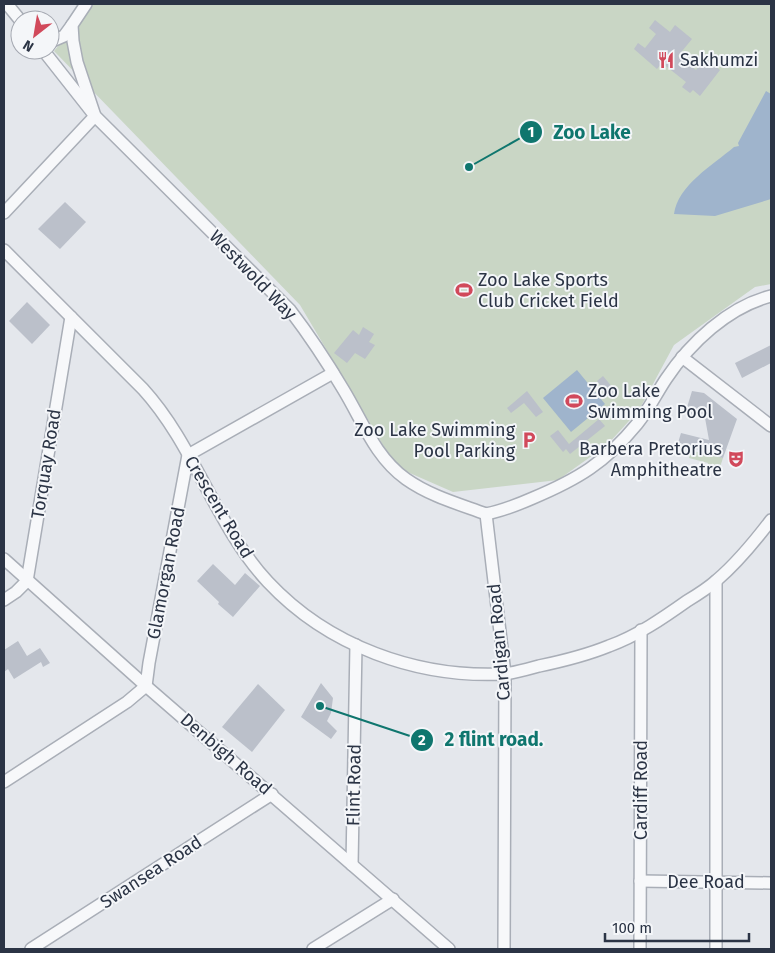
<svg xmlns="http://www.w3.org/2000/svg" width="775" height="953" font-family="'Fira Sans',sans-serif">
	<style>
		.green { fill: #c9d6c5 }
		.water { fill: #9fb4cc }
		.building { fill: #bbc0ca }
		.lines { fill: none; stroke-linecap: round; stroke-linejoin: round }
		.minor-casing { stroke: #a9aeb7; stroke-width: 14 }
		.minor { stroke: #f7f8fa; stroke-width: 11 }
		.labels { text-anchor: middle; stroke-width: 4; stroke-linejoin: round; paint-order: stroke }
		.poi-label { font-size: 18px; fill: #2b3445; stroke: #f4f6f9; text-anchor: start }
		.street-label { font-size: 18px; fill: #2b3445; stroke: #f4f6f9 }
		.leader { fill: none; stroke: #0f766e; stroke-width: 2 }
		.callout-dot { fill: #0f766e; stroke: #f4f6f9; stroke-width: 2 }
		.mark-label { font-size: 15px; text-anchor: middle; font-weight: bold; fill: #fff }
		.callout-label { font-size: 19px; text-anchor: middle; font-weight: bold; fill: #0f766e; stroke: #f4f6f9; stroke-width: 4; stroke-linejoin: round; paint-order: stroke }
	</style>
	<rect width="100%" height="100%" fill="#e4e7ec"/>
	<!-- green -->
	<g class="green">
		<path d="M 94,4 L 771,4 L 771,284 L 755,287 L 674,345 L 639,410 L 607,445 L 558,480 L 453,492 L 396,467 L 300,305 L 54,51 Z"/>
		<path d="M 691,451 L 711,454 L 723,458 L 718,473 L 707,468 L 708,463 L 689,458 Z"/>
	</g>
	<!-- water -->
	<g class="water">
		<path d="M 766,91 L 771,94 L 771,199 L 715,216 L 674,214 C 678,185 713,165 734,147 L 739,146 L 738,143 Z"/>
		<path d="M 577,370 L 605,404 L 571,432 L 543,398 Z"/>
	</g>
	<!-- building -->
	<g class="building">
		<path d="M 655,20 L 670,32 L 675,25 L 692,39 L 678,56 L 696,70 L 705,58 L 720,70 L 700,96 L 693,90 L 690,93 L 682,87 L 686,82 L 662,63 L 657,69 L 634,49 L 638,43 L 645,48 L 656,34 L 649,28 Z"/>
		<path d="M 65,202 L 86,222 L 60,249 L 38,229 Z"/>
		<path d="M 27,302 L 50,325 L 32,344 L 9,321 Z"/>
		<path d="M 363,327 L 374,334 L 369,342 L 375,345 L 365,359 L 355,353 L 347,363 L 334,353 L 353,330 L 359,335 Z"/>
		<path d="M 771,345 L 771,363 L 742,378 L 735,363 Z"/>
		<path d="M 603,376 L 618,394 L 611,399 L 597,381 Z"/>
		<path d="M 527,391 L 543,412 L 536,417 L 524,403 L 511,413 L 507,408 Z"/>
		<path d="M 692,391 L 704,393 L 737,419 L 723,458 L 714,456 L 713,452 L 677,446 L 681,433 L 709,440 L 705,418 L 685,414 Z"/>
		<path d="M 599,419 L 605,426 L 570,454 L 566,449 L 563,452 L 550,436 L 558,430 L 569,444 Z"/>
		<path d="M 213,564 L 235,585 L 245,573 L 260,586 L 233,617 L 218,604 L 219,602 L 197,581 Z"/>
		<path d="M 18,641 L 27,656 L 40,648 L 50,663 L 43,667 L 41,662 L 14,679 L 8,669 L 4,672 L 4,650 Z"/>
		<path d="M 321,683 L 333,698 L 331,713 L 327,721 L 337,731 L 331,739 L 301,717 Z"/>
		<path d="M 258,684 L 285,710 L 252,752 L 222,727 Z"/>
	</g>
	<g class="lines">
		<!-- minor casing -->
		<g class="minor-casing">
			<g id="minor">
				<path d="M 7,4 L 20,20"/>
				<path d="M 86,4 L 72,25 L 73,41 L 77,62 L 95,116 L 290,310 C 309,335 327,362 343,389 C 362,420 375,457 406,479 C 430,496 459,504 486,514"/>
				<path d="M 50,42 L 64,36 L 72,25"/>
				<path d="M 4,213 L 95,116 L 43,50"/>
				<path d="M 4,250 L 143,389 C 195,446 215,525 268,582 C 328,646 416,678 503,674 C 515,673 528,669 539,666 C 563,661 587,655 609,646 C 637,636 663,618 687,601 C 697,595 708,588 717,580 C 737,563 755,541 771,520"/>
				<path d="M 682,357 L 771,426"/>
				<path d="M 486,514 L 505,674 L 504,949"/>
				<path d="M 486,514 C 502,511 517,505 533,498 C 578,479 605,463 637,424 C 648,411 656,394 666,379 C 690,343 728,307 771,296"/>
				<path d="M 4,559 L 146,686 L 449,949"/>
				<path d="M 716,581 L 716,949"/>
				<path d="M 4,600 L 16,592 L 27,581 L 71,317"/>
				<path d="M 4,782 L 127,702 L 146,686 L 149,663 L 188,455 L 333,373"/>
				<path d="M 352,865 L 356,645"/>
				<path d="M 640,881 L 771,883"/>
				<path d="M 31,949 L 272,794"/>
				<path d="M 313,949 L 393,899"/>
				<path d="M 640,949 L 641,630"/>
			</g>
		</g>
		<!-- minor -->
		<use href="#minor" class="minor"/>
	</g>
	<!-- icons -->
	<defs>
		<g id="restaurant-bare" transform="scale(1.35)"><path d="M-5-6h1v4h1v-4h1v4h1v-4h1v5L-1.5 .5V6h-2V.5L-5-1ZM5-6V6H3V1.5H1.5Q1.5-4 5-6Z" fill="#d1495b" stroke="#f4f6f9" stroke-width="2.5" paint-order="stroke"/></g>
		<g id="stadium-bare" transform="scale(1.35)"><path d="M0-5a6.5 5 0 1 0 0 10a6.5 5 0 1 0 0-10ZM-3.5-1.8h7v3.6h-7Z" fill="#d1495b" stroke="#f4f6f9" stroke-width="2.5" paint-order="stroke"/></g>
		<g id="parking-bare" transform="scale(1.35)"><path d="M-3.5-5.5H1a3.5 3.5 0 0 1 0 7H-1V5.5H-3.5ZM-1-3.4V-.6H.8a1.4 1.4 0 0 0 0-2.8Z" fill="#d1495b" stroke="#f4f6f9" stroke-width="2.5" paint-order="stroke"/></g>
		<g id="theatre-bare" transform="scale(1.35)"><path d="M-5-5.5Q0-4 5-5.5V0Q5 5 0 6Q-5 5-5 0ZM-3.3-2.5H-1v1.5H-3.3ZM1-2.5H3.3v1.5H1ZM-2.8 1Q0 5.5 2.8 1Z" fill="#d1495b" stroke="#f4f6f9" stroke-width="2.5" paint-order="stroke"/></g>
	</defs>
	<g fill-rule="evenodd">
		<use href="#restaurant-bare" x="666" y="60"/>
		<use href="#stadium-bare" x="464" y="290"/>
		<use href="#stadium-bare" x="574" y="401"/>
		<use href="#parking-bare" x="529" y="440"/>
		<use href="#theatre-bare" x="736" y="459"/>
	</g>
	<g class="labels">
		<!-- poi labels -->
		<g class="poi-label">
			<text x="680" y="66">Sakhumzi</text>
			<text x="478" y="286">Zoo Lake Sports<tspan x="478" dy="21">Club Cricket Field</tspan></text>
			<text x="588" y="397">Zoo Lake<tspan x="588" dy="21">Swimming Pool</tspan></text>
			<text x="515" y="436" text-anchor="end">Zoo Lake Swimming<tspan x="515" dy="21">Pool Parking</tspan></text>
			<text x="722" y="455" text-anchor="end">Barbera Pretorius<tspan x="722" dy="21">Amphitheatre</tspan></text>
		</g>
		<!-- street labels -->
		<g class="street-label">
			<text transform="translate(253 275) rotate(46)" y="6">Westwold Way</text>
			<text transform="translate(46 464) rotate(-81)" y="6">Torquay Road</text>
			<text transform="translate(219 507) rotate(59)" y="6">Crescent Road</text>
			<text transform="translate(166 573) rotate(-79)" y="6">Glamorgan Road</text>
			<text transform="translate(499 642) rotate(-95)" y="6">Cardigan Road</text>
			<text transform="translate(226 754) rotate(41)" y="6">Denbigh Road</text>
			<text transform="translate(354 785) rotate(-89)" y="6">Flint Road</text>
			<text transform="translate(641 790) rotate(-90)" y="6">Cardiff Road</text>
			<text transform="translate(151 872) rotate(-33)" y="6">Swansea Road</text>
			<text x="706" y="888">Dee Road</text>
		</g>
	</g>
	<!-- callouts -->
	<path class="leader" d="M469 167L531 132M320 706L422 740"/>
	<g class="callout-dot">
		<circle cx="469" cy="167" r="5"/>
		<circle cx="320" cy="706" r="5"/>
		<circle cx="531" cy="132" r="12"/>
		<circle cx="422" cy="740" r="12"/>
	</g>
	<g class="mark-label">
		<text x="531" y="137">1</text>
		<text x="422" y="745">2</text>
	</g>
	<g class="callout-label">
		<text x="592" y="139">Zoo Lake</text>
		<text x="494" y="746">2 flint road.</text>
	</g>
	<!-- border -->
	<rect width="775" height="953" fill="none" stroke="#2b3445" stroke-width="10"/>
	<!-- north arrow -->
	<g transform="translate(35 35) rotate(211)"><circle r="24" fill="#f4f6f9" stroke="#a4a8b1"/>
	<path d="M0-4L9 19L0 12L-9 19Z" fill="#d1495b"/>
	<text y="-8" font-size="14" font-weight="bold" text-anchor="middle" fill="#2b3445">N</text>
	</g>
	<!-- scale -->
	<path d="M605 933v8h144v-8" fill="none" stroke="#2b3445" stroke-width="2.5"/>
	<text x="612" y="933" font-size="15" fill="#2b3445" stroke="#f4f6f9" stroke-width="4" paint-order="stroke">100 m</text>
</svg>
